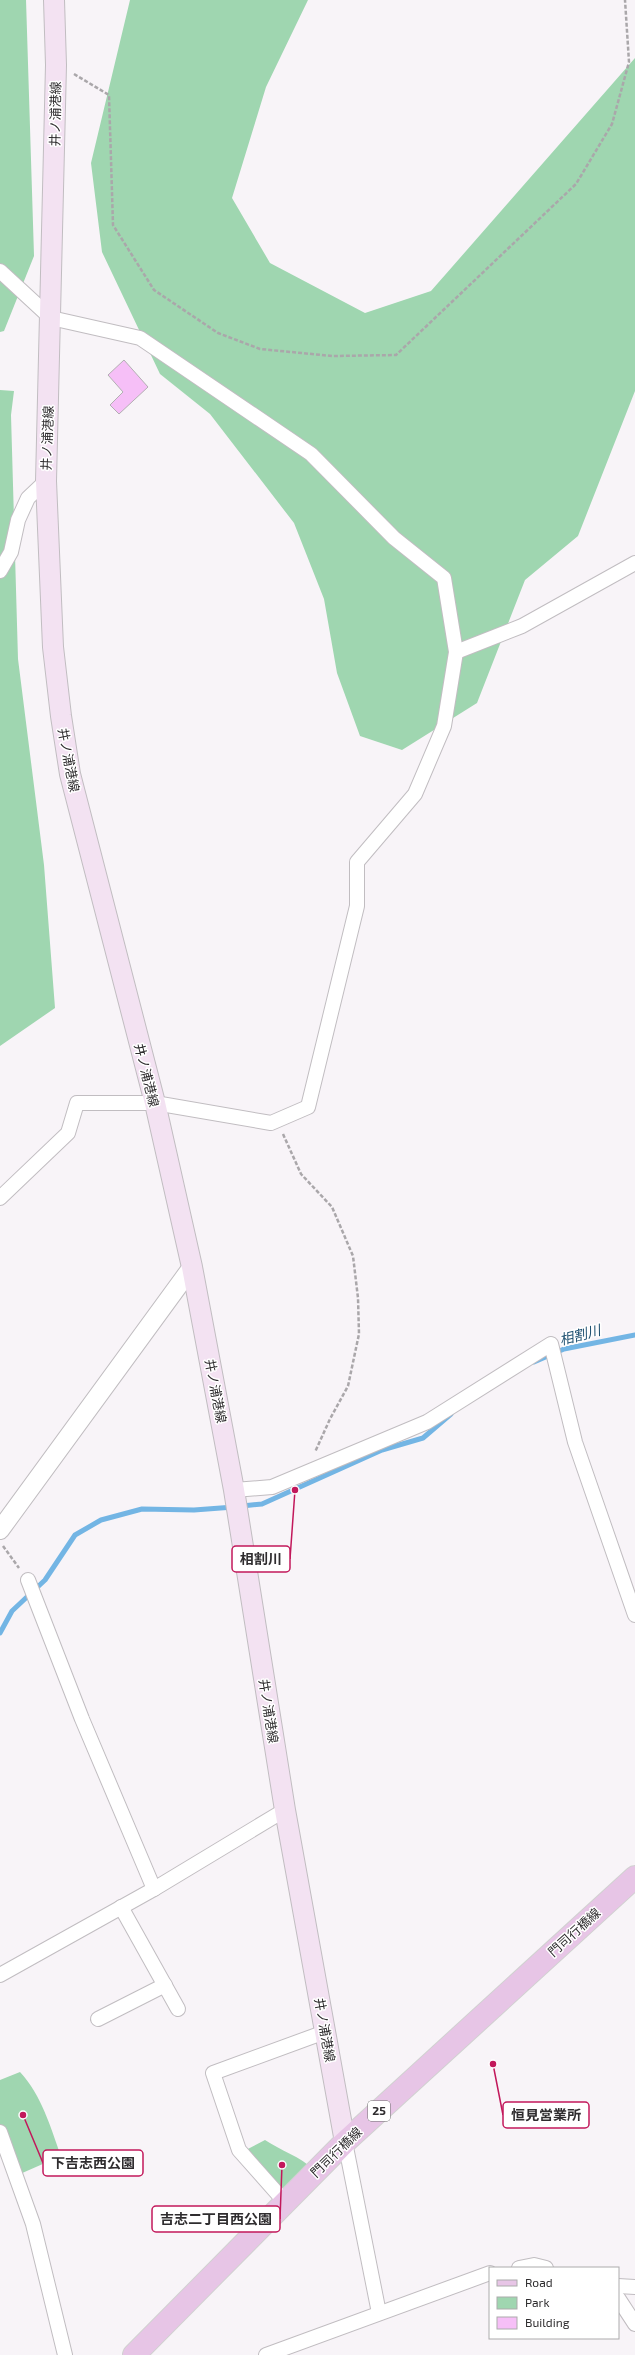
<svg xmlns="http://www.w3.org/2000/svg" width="635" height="2355" font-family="'Exo 2','Noto Sans JP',sans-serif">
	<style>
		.green { fill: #9fd6b0 }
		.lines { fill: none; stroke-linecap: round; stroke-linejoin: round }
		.stream { stroke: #73b5e4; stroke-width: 5 }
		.building { fill: #f6bff7; stroke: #b3afb3 }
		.minor-casing { stroke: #c1bdc1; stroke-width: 16 }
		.tertiary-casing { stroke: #c1bdc1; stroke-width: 20 }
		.secondary-casing { stroke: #c1bdc1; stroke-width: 22 }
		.primary-casing { stroke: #d1d1d1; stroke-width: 24 }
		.path { stroke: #aaa7aa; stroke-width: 2.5; stroke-dasharray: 4 2; stroke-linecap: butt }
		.minor { stroke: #fff; stroke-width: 14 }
		.tertiary { stroke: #fff; stroke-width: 18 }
		.secondary { stroke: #f3e2f2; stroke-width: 20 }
		.primary { stroke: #e7c5e6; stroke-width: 22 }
		.labels { text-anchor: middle; stroke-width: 3; stroke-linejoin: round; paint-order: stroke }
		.shield { fill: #fff; stroke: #6d6c6d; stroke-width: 1 }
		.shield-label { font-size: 12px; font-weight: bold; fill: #2f2d2f }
		.street-label { font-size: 13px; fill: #2f2d2f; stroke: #fff }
		.water-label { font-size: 14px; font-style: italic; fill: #1e5070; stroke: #fff }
		.leader { fill: none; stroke: #c2185b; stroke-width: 1.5 }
		.callout-dot { fill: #c2185b; stroke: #fff; stroke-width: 1.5 }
		.callout { fill: #fff; stroke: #c2185b; stroke-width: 1.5 }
		.callout-label { font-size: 14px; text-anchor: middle; font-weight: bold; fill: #2f2d2f }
	</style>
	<rect width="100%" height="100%" fill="#f8f4f8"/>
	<!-- green -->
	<g class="green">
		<path d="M 0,0 L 26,0 L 34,256 L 4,331 L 0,332 Z"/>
		<path d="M 130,0 L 308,0 L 266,87 L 232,198 L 270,263 L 365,313 L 431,291 L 635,58 L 635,391 L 578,536 L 525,580 L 477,703 L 402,750 L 360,736 L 337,673 L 324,599 L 294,523 L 210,414 L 160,374 L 102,252 L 91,163 Z"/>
		<path d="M 0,390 L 14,391 L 11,415 L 18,659 L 44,865 L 55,1008 L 0,1046 Z"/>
		<path d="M 20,2072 C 42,2096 50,2126 61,2156 L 20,2174 L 0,2126 L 0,2080 Z"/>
		<path d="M 265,2140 C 281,2151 300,2156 314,2170 L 283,2200 L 244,2151 Z"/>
	</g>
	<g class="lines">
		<!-- stream -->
		<g class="stream">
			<path d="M 534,1362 L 564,1349 L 635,1335"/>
			<path d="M 242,1506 L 262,1504 L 382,1450 L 423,1438 L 451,1414"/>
			<path d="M 0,1633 L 12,1611 L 45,1580 L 75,1535 L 101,1520 L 142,1509 L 194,1510 L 234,1507"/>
		</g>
	</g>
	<!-- building -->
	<path class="building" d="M 124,360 L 148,387 L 119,414 L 110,405 L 123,392 L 108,375 Z"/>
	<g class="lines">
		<!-- minor casing -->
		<g class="minor-casing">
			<g id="minor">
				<path d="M 0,271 L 51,318 L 140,338 L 311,454 L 394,538 L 444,578 L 456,652 L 444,726 L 415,794 L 357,862 L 357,906 L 308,1107 L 271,1123 L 155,1103 L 77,1103 L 68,1133 L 0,1198"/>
				<path d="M 0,571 L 11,552 L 18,520 L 28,498 L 46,481"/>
				<path d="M 456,652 L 522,626 L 635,563"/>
				<path d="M 234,1490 L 272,1487 L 427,1422 L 551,1344 L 575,1442 L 635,1615"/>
				<path d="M 28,1580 L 82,1719 L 154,1889"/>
				<path d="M 121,1907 L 178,2009"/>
				<path d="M 0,1975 L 154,1889 L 285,1810"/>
				<path d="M 98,2019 L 165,1985"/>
				<path d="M 0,2132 L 33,2224 L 65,2355"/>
				<path d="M 345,2142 L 379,2313"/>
				<path d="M 285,2202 L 239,2150 L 213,2073 L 325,2032"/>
				<path d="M 519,2268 L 534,2265 L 546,2268"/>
				<path d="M 618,2286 L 635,2287"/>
				<path d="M 618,2298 L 635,2324"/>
				<path d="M 266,2355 L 490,2273"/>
			</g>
		</g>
		<!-- tertiary casing -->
		<g class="tertiary-casing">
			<path id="tertiary" d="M 0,1530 L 192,1267"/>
		</g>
		<!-- secondary casing -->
		<g class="secondary-casing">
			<path id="secondary" d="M 54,0 L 56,65 L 46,481 L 53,647 L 61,716 L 70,774 L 155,1103 L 192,1267 L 234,1490 L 285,1810 L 345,2142"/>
		</g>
		<!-- primary casing -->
		<g class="primary-casing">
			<path id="primary" d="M 134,2355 L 345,2142 L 635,1877"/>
		</g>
		<!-- path -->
		<g class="path">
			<path d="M 74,74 L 109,95 L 113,225 L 154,290 L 218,333 L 260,349 L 332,356 L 396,355 L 576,184 L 612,124 L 629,62 L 625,0"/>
			<path d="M 283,1134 L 301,1174 L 332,1207 L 353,1256 L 358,1298 L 359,1334 L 348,1386 L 330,1419 L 315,1452"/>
			<path d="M 3,1546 L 19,1568"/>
		</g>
		<!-- minor -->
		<use href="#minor" class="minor"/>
		<!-- tertiary -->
		<use href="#tertiary" class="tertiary"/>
		<!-- secondary -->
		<use href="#secondary" class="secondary"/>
		<!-- primary -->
		<use href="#primary" class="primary"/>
	</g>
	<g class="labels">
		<!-- shield labels -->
		<rect class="shield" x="368" y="2101" width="22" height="20" rx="3"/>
		<g class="shield-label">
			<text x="379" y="2115">25</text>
		</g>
		<!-- street labels -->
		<g class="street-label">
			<text transform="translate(55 114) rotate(-89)" y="5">井ノ浦港線</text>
			<text transform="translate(47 438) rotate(-88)" y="5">井ノ浦港線</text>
			<text transform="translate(69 760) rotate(79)" y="5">井ノ浦港線</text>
			<text transform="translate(147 1075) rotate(76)" y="5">井ノ浦港線</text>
			<text transform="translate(216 1391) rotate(79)" y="5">井ノ浦港線</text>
			<text transform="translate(269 1711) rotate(81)" y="5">井ノ浦港線</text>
			<text transform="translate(574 1932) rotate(-42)" y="5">門司行橋線</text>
			<text transform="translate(325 2030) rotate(80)" y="5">井ノ浦港線</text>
			<text transform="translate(336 2152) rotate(-44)" y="5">門司行橋線</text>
		</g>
		<!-- water labels -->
		<g class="water-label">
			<text transform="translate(580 1335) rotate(-15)" y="5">相割川</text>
		</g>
	</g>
	<!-- callouts -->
	<path class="leader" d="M295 1490L290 1559M493 2064L503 2115M23 2115L43 2163M282 2165L280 2219"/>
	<g class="callout-dot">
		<circle cx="295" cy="1490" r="4"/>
		<circle cx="493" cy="2064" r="4"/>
		<circle cx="23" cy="2115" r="4"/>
		<circle cx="282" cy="2165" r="4"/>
	</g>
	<g class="callout">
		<rect x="232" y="1546" width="58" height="26" rx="4"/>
		<rect x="503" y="2102" width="86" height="26" rx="4"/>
		<rect x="43" y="2150" width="100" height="26" rx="4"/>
		<rect x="152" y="2206" width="128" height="26" rx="4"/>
	</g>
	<g class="callout-label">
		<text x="261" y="1564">相割川</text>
		<text x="546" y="2120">恒見営業所</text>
		<text x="93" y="2168">下吉志西公園</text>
		<text x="216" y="2224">吉志二丁目西公園</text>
	</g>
	<!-- legend -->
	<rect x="489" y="2267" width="130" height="72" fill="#ffffff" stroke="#acabac"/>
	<rect x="497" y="2280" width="20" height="6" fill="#e7c5e6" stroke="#acabac"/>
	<text x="525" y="2287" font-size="12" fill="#2f2d2f">Road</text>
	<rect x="497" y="2297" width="20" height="12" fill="#9fd6b0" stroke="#acabac"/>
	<text x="525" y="2307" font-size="12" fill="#2f2d2f">Park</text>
	<rect x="497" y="2317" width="20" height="12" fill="#f6bff7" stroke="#acabac"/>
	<text x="525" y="2327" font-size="12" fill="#2f2d2f">Building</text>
</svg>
